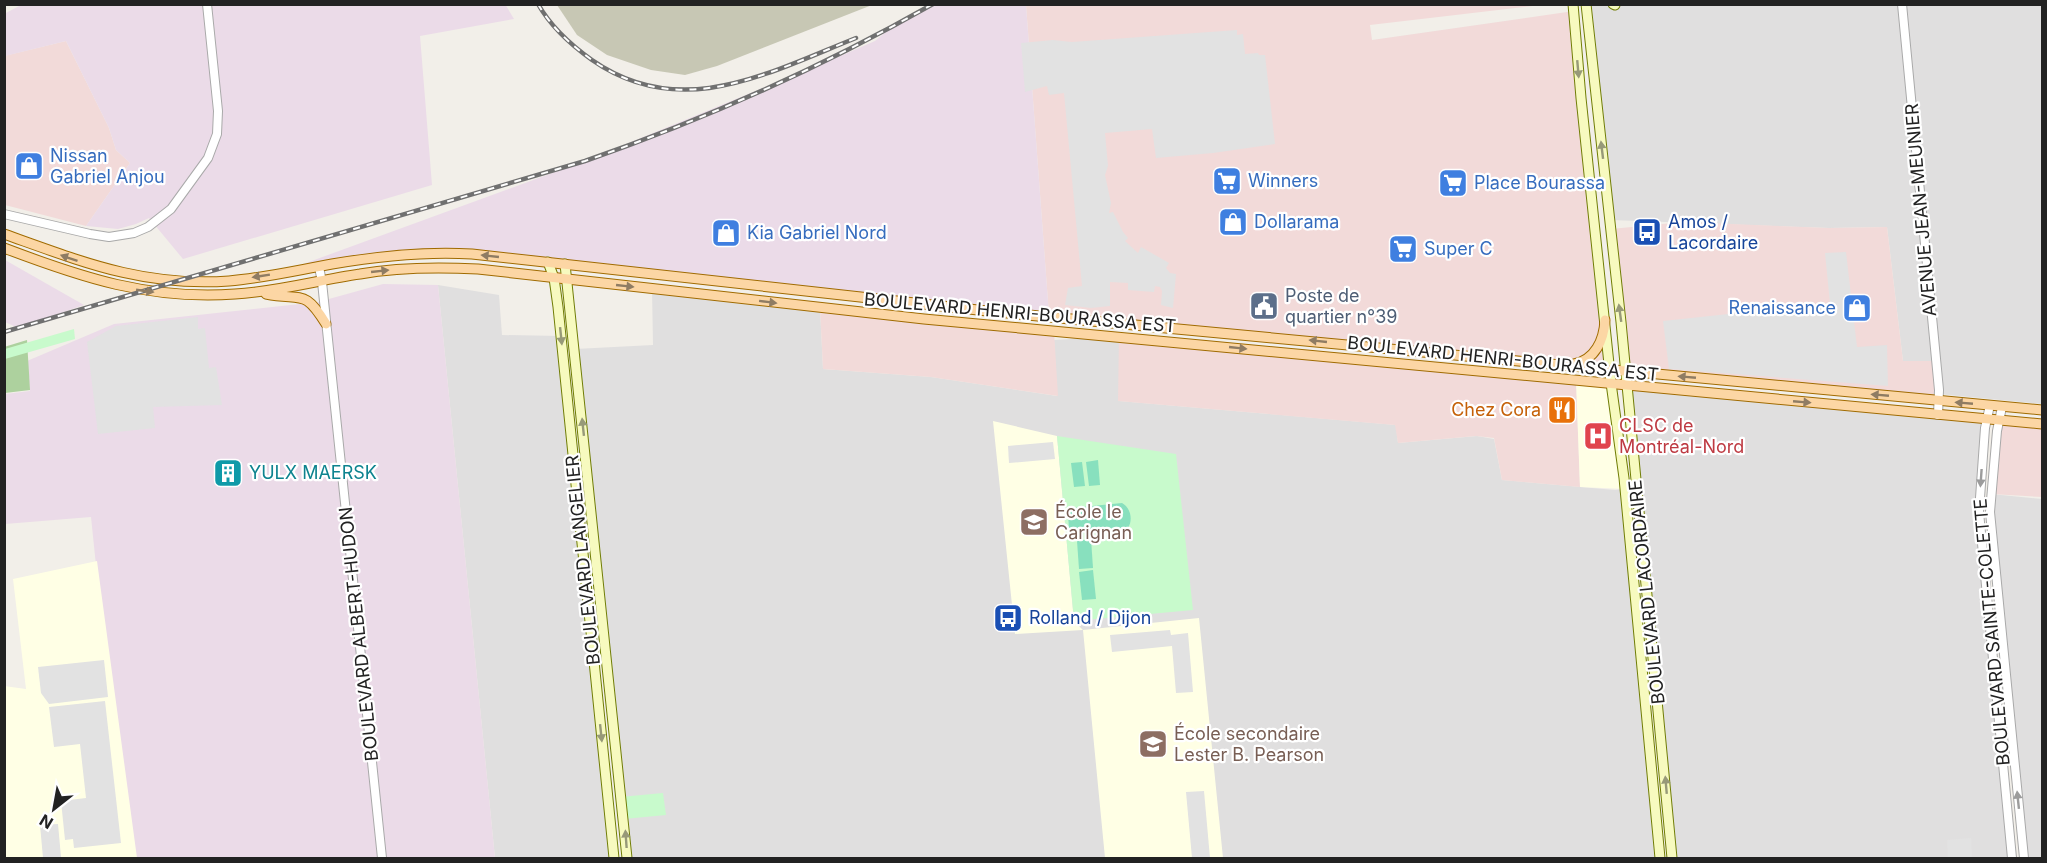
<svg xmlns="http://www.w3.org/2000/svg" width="2047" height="863" font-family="Inter,sans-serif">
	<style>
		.residential { fill: #e0dfdf }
		.commercial { fill: #f2dad9 }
		.industrial { fill: #ebdbe8 }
		.education { fill: #ffffe5 }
		.construction { fill: #c7c7b4 }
		.forest { fill: #add19e }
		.park { fill: #c8facc }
		.pitch { fill: #88e0be }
		.parking { fill: #e2e2e2 }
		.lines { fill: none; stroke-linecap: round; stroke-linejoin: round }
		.tertiary-casing { stroke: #a9a9a9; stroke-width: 10 }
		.secondary-casing { stroke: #707d05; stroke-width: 11 }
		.primary-casing { stroke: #a06b00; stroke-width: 11 }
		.tertiary { stroke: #fff; stroke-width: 8 }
		.secondary { stroke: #f7fabf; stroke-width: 9 }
		.primary { stroke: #fcd6a4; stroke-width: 9 }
		.rail-casing { stroke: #707070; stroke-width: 4.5 }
		.rail { stroke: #fff; stroke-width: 2; stroke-dasharray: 7; stroke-linecap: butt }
		.oneway { fill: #979978 }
		.oneway2 { fill: #8f7c63 }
		.oneway3 { fill: #9c9c9c }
		.labels { text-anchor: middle; stroke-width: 4.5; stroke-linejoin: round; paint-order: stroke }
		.shop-label { font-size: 18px; fill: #366cbe; stroke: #fff; text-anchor: start }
		.street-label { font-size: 18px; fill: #222; stroke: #fff }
		.transit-label { font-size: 18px; fill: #164399; stroke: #fff; text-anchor: start }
		.service-label { font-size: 18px; fill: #4e5e75; stroke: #fff; text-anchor: start }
		.food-label { font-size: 18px; fill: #c56008; stroke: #fff; text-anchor: end }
		.health-label { font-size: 18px; fill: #be3a42; stroke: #fff; text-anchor: start }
		.culture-label { font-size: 18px; fill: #0d838f; stroke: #fff; text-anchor: start }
		.education-label { font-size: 18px; fill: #785e54; stroke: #fff; text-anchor: start }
	</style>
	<rect width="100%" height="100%" fill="#f2efe9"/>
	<!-- residential -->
	<g class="residential">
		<path d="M 1586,5 L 2042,5 L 2042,404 L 1939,394 L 1903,361 L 1887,227 L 1829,228 L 1611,220 Z"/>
		<path d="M 438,285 L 499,295 L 502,335 L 561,336 L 614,858 L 495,858 Z"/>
		<path d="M 652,289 L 820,308 L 823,369 L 931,377 L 1057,396 L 1054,340 L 1119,336 L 1119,401 L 1396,425 L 1398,443 L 1477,436 L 1494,439 L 1502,480 L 1615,490 L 1625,489 L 1660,858 L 627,858 L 575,349 L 653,345 Z"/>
		<path d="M 1627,385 L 1987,419 L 1979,512 L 2012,858 L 1673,858 Z"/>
		<path d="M 1991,494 L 2042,499 L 2042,858 L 2024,858 Z"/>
	</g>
	<!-- commercial -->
	<g class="commercial">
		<path d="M 1026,5 L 1541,5 L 1370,25 L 1372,40 L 1574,11 L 1611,370 L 1049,315 Z"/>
		<path d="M 66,41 L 109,128 L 116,150 L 130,163 L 86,226 L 5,205 L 4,56 Z"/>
		<path d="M 1683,222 L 1829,228 L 1887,227 L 1903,361 L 1936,361 L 1939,400 L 1625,371 L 1611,229 Z"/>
		<path d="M 820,308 L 1054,331 L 1058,396 L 931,377 L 823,369 Z"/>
		<path d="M 1119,336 L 1576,379 L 1580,487 L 1502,480 L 1494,438 L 1476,436 L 1398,443 L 1395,425 L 1118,401 Z"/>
		<path d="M 1999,421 L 2042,425 L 2042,497 L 1991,494 Z"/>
	</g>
	<!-- industrial -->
	<g class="industrial">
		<path d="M 23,4 L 505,4 L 514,19 L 420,36 L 432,185 L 183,259 L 149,218 L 136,224 L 118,229 L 86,226 L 130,163 L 116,150 L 109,128 L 66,41 L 5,56 L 4,14 Z"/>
		<path d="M 934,5 L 1026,5 L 1049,315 L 472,254 L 418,253 L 276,274 L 585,161 L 824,63 L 875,41 L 889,29 Z"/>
		<path d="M 5,260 L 84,305 L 18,328 L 5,322 Z"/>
		<path d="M 383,284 L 438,285 L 495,858 L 135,858 L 125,846 L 91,517 L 5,524 L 5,394 L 30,391 L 27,361 L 114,324 L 318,302 Z"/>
	</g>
	<!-- education -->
	<g class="education">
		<path d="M 1576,379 L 1611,383 L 1625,489 L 1580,487 Z"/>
		<path d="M 993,421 L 1057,436 L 1074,621 L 1083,630 L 1199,618 L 1223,858 L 1105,858 L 1083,630 L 1015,634 Z"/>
		<path d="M 97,561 L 137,858 L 5,858 L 4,686 L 26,689 L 13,579 Z"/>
	</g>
	<!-- construction -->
	<path class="construction" d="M 557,5 L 872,5 L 717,66 L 685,75 L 651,70 L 607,55 L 577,35 Z"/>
	<!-- forest -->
	<path class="forest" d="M 27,340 L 30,390 L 5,393 L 4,347 Z"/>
	<!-- park -->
	<g class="park">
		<path d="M 74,329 L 75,339 L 5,359 L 5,349 Z"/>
		<path d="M 1057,436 L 1176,454 L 1193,610 L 1074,621 Z"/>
		<path d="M 663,793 L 666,815 L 624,819 L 620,797 Z"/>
	</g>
	<!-- pitch -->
	<g class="pitch">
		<path d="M 1098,460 L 1100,485 L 1089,486 L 1086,462 Z"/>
		<path d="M 1082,462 L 1085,486 L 1074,487 L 1071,463 Z"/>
		<path d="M 1122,503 C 1131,508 1133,520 1128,528 L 1076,534 L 1069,529 L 1068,514 L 1072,508 Z"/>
		<path d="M 1091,539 L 1093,568 L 1079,569 L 1077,541 Z"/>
		<path d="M 1093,570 L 1096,599 L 1082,600 L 1079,572 Z"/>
	</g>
	<!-- parking -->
	<g class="parking">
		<path d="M 1237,30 L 1237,35 L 1243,34 L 1245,54 L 1258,53 L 1259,55 L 1265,55 L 1275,144 L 1213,153 L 1156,158 L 1152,129 L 1105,133 L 1108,166 L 1105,175 L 1111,203 L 1109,213 L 1113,212 L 1123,232 L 1128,238 L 1125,241 L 1138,253 L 1141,247 L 1169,263 L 1166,268 L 1170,273 L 1176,274 L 1173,308 L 1161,305 L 1162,291 L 1160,287 L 1155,286 L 1154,292 L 1128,290 L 1128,283 L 1110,282 L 1110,306 L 1091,308 L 1065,305 L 1068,288 L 1082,286 L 1064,93 L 1049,95 L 1047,86 L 1025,92 L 1021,43 L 1053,40 L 1072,42 Z"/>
		<path d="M 1846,252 L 1857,347 L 1887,345 L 1888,386 L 1669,369 L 1663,321 L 1830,303 L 1825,253 Z"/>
		<path d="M 198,317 L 198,329 L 205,328 L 209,368 L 216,367 L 222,405 L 153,407 L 155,428 L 98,434 L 87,342 L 116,326 Z"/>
		<path d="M 1053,442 L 1055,459 L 1009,463 L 1008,446 Z"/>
		<path d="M 1170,630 L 1171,635 L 1188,633 L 1193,692 L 1176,693 L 1172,646 L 1112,652 L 1110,635 Z"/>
		<path d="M 104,660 L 108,697 L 49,704 L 41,693 L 38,667 Z"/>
		<path d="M 105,701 L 121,843 L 74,848 L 73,839 L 65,840 L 61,801 L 86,798 L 80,744 L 54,747 L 49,707 Z"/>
		<path d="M 1204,791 L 1210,858 L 1192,858 L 1186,792 Z"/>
		<path d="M 58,824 L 61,857 L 43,858 L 40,825 Z"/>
		<path d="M 1971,838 L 1972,858 L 1948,858 L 1947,840 Z"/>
	</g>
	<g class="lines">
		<!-- tertiary casing -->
		<g class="tertiary-casing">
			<g id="tertiary">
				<path d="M 1902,4 L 1939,390 L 1938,415"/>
				<path d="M 4,214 L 90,234 L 109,237 L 134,233 L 148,227 L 171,209 L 208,158 L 217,134 L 218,111 L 207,4"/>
				<path d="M 319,267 L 322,282 L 382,858"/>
				<path d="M 1990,405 L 1985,428 L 1979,512 L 2012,858"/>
				<path d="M 2002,407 L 1997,431 L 1990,512 L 2024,858"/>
			</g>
		</g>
		<!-- secondary casing -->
		<g class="secondary-casing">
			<g id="secondary">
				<path d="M 1573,4 L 1581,98 L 1611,383 L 1624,478 L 1660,858"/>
				<path d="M 1586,4 L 1621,322 L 1672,858"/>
				<path d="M 1613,4 L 1615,5"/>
				<path d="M 548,262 L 554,278 L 558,307 L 614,858"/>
				<path d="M 565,264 L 627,858"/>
			</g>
		</g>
		<!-- primary casing -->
		<g class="primary-casing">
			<g id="primary">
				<path d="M 4,234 C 83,262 143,287 229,281 C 264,278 298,270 332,264 C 379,256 425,251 472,254 L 996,312 L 2042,410"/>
				<path d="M 4,248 C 83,278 149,300 235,294 C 277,292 318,280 360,274 C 399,267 439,267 478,269 L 924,319 L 2042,424"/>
				<path d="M 266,294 C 302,301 304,288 326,324"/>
				<path d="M 1574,364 C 1595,360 1604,340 1605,320"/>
			</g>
		</g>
		<!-- tertiary -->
		<use href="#tertiary" class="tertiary"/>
		<!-- secondary -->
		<use href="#secondary" class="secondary"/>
		<!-- primary -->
		<use href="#primary" class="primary"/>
		<!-- rail casing -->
		<g class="rail-casing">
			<g id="rail">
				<path d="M 538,4 C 551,27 571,45 592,60 C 681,122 768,73 856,38"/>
				<path d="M 4,332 L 585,161 C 706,119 822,67 933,4"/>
			</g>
		</g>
		<!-- rail -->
		<use href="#rail" class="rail"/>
	</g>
	<!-- one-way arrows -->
	<defs><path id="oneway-solid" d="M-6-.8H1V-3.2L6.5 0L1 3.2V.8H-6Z" transform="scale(1.5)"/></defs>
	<g class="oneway">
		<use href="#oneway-solid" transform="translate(1578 69) rotate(85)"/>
		<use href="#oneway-solid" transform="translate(1602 150) rotate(-97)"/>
		<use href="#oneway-solid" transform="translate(1620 313) rotate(-98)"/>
		<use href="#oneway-solid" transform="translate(561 336) rotate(84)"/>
		<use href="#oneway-solid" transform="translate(583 427) rotate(-96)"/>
		<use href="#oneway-solid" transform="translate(601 733) rotate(84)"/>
		<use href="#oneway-solid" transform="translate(1666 785) rotate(-95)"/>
		<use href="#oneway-solid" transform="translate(626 839) rotate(-94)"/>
	</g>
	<g class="oneway2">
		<use href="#oneway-solid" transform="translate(490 256) rotate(-174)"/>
		<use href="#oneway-solid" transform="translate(69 258) rotate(-161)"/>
		<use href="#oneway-solid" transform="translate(380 271) rotate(-6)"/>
		<use href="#oneway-solid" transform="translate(261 276) rotate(171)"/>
		<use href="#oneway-solid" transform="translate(625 286) rotate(6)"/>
		<use href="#oneway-solid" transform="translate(145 291) rotate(8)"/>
		<use href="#oneway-solid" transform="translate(768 302) rotate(7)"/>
		<use href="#oneway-solid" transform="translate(1318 341) rotate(-174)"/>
		<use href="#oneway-solid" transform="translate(1238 348) rotate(6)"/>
		<use href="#oneway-solid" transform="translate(1687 377) rotate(-175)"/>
		<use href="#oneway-solid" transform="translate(1880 395) rotate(-175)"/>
		<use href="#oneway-solid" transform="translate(1802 402) rotate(5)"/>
		<use href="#oneway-solid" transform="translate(1964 403) rotate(-175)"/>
	</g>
	<g class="oneway3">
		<use href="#oneway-solid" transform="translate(1981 478) rotate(94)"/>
		<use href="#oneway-solid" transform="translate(2018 800) rotate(-96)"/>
	</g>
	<!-- icons -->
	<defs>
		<g id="shop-square" transform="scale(1.5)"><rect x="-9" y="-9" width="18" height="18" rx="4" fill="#3f7fe0" stroke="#fff"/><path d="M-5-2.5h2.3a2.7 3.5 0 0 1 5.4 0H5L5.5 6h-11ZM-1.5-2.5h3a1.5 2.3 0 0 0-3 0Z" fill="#fff"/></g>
		<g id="supermarket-square" transform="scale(1.5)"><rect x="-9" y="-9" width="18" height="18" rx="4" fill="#3f7fe0" stroke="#fff"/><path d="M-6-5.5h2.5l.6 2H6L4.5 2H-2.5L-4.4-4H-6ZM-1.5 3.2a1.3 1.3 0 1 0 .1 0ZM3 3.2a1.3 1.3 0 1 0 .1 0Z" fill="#fff"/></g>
		<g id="bus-square" transform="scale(1.5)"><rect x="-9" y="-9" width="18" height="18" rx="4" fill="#1a4fb4" stroke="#fff"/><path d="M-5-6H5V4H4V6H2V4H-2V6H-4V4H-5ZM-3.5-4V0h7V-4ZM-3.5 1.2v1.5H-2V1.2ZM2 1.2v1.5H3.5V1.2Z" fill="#fff"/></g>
		<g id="civic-square" transform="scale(1.5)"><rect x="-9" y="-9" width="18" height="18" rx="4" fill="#5c6f8a" stroke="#fff"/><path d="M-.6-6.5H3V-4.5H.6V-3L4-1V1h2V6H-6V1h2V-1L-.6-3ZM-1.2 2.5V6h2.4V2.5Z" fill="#fff"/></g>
		<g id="restaurant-square" transform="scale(1.5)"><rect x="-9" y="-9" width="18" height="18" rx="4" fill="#e8710a" stroke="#fff"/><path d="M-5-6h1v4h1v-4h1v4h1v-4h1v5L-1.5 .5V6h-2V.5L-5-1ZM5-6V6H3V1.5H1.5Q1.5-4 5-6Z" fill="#fff"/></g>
		<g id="hospital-square" transform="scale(1.5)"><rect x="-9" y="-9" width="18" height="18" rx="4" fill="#e0444e" stroke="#fff"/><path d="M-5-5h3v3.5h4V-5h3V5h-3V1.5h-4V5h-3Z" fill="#fff"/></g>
		<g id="building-square" transform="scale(1.5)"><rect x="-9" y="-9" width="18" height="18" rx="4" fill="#0f9aa8" stroke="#fff"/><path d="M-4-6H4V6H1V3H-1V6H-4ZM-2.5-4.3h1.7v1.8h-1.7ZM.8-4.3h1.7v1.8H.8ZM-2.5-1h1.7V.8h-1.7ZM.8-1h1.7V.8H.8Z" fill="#fff"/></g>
		<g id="school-square" transform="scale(1.5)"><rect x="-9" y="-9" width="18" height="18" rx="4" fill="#8d6e63" stroke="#fff"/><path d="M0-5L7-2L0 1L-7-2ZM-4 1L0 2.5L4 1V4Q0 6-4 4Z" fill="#fff"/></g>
	</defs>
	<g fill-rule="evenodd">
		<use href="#shop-square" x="29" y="166"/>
		<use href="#supermarket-square" x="1227" y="181"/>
		<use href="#supermarket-square" x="1453" y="183"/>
		<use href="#shop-square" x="1233" y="222"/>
		<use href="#bus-square" x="1647" y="232"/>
		<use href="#shop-square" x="726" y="233"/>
		<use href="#supermarket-square" x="1403" y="249"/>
		<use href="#civic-square" x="1264" y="306"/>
		<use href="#shop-square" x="1857" y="308"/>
		<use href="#restaurant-square" x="1562" y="410"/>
		<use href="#hospital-square" x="1598" y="436"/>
		<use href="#building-square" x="228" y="473"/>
		<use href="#school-square" x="1034" y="522"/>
		<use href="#bus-square" x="1008" y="618"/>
		<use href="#school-square" x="1153" y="744"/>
	</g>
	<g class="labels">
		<!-- shop labels -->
		<g class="shop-label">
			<text x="50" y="162">Nissan<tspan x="50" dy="21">Gabriel Anjou</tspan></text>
			<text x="1248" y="187">Winners</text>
			<text x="1474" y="189">Place Bourassa</text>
			<text x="1254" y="228">Dollarama</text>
			<text x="747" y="239">Kia Gabriel Nord</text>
			<text x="1424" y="255">Super C</text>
			<text x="1836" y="314" text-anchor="end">Renaissance</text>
		</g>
		<!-- street labels -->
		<g class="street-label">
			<text transform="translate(1921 210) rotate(-95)" y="6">AVENUE JEAN-MEUNIER</text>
			<text transform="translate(1020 313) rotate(5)" y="6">BOULEVARD HENRI-BOURASSA EST</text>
			<text transform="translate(1503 359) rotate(6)" y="6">BOULEVARD HENRI-BOURASSA EST</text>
			<text transform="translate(583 560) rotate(-96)" y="6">BOULEVARD LANGELIER</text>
			<text transform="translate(1647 592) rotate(-96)" y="6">BOULEVARD LACORDAIRE</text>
			<text transform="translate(1992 632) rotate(-95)" y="6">BOULEVARD SAINTE-COLETTE</text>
			<text transform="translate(359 634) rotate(-96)" y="6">BOULEVARD ALBERT-HUDON</text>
		</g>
		<!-- transit labels -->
		<g class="transit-label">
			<text x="1668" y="228">Amos /<tspan x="1668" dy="21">Lacordaire</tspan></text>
			<text x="1029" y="624">Rolland / Dijon</text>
		</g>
		<!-- service labels -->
		<g class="service-label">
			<text x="1285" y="302">Poste de<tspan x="1285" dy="21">quartier n°39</tspan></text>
		</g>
		<!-- food labels -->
		<g class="food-label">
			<text x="1541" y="416">Chez Cora</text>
		</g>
		<!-- health labels -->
		<g class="health-label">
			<text x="1619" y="432">CLSC de<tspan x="1619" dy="21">Montréal-Nord</tspan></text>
		</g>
		<!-- culture labels -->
		<g class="culture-label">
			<text x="249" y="479">YULX MAERSK</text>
		</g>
		<!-- education labels -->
		<g class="education-label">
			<text x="1055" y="518">École le<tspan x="1055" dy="21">Carignan</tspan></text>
			<text x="1174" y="740">École secondaire<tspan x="1174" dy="21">Lester B. Pearson</tspan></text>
		</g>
	</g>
	<!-- border -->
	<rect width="2047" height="863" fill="none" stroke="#222222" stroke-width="12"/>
	<!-- north arrow -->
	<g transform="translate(54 809) rotate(211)" stroke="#ffffff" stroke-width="4.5" paint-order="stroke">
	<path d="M0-4.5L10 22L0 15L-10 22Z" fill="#222222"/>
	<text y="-9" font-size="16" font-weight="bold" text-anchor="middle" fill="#222222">N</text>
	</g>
</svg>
